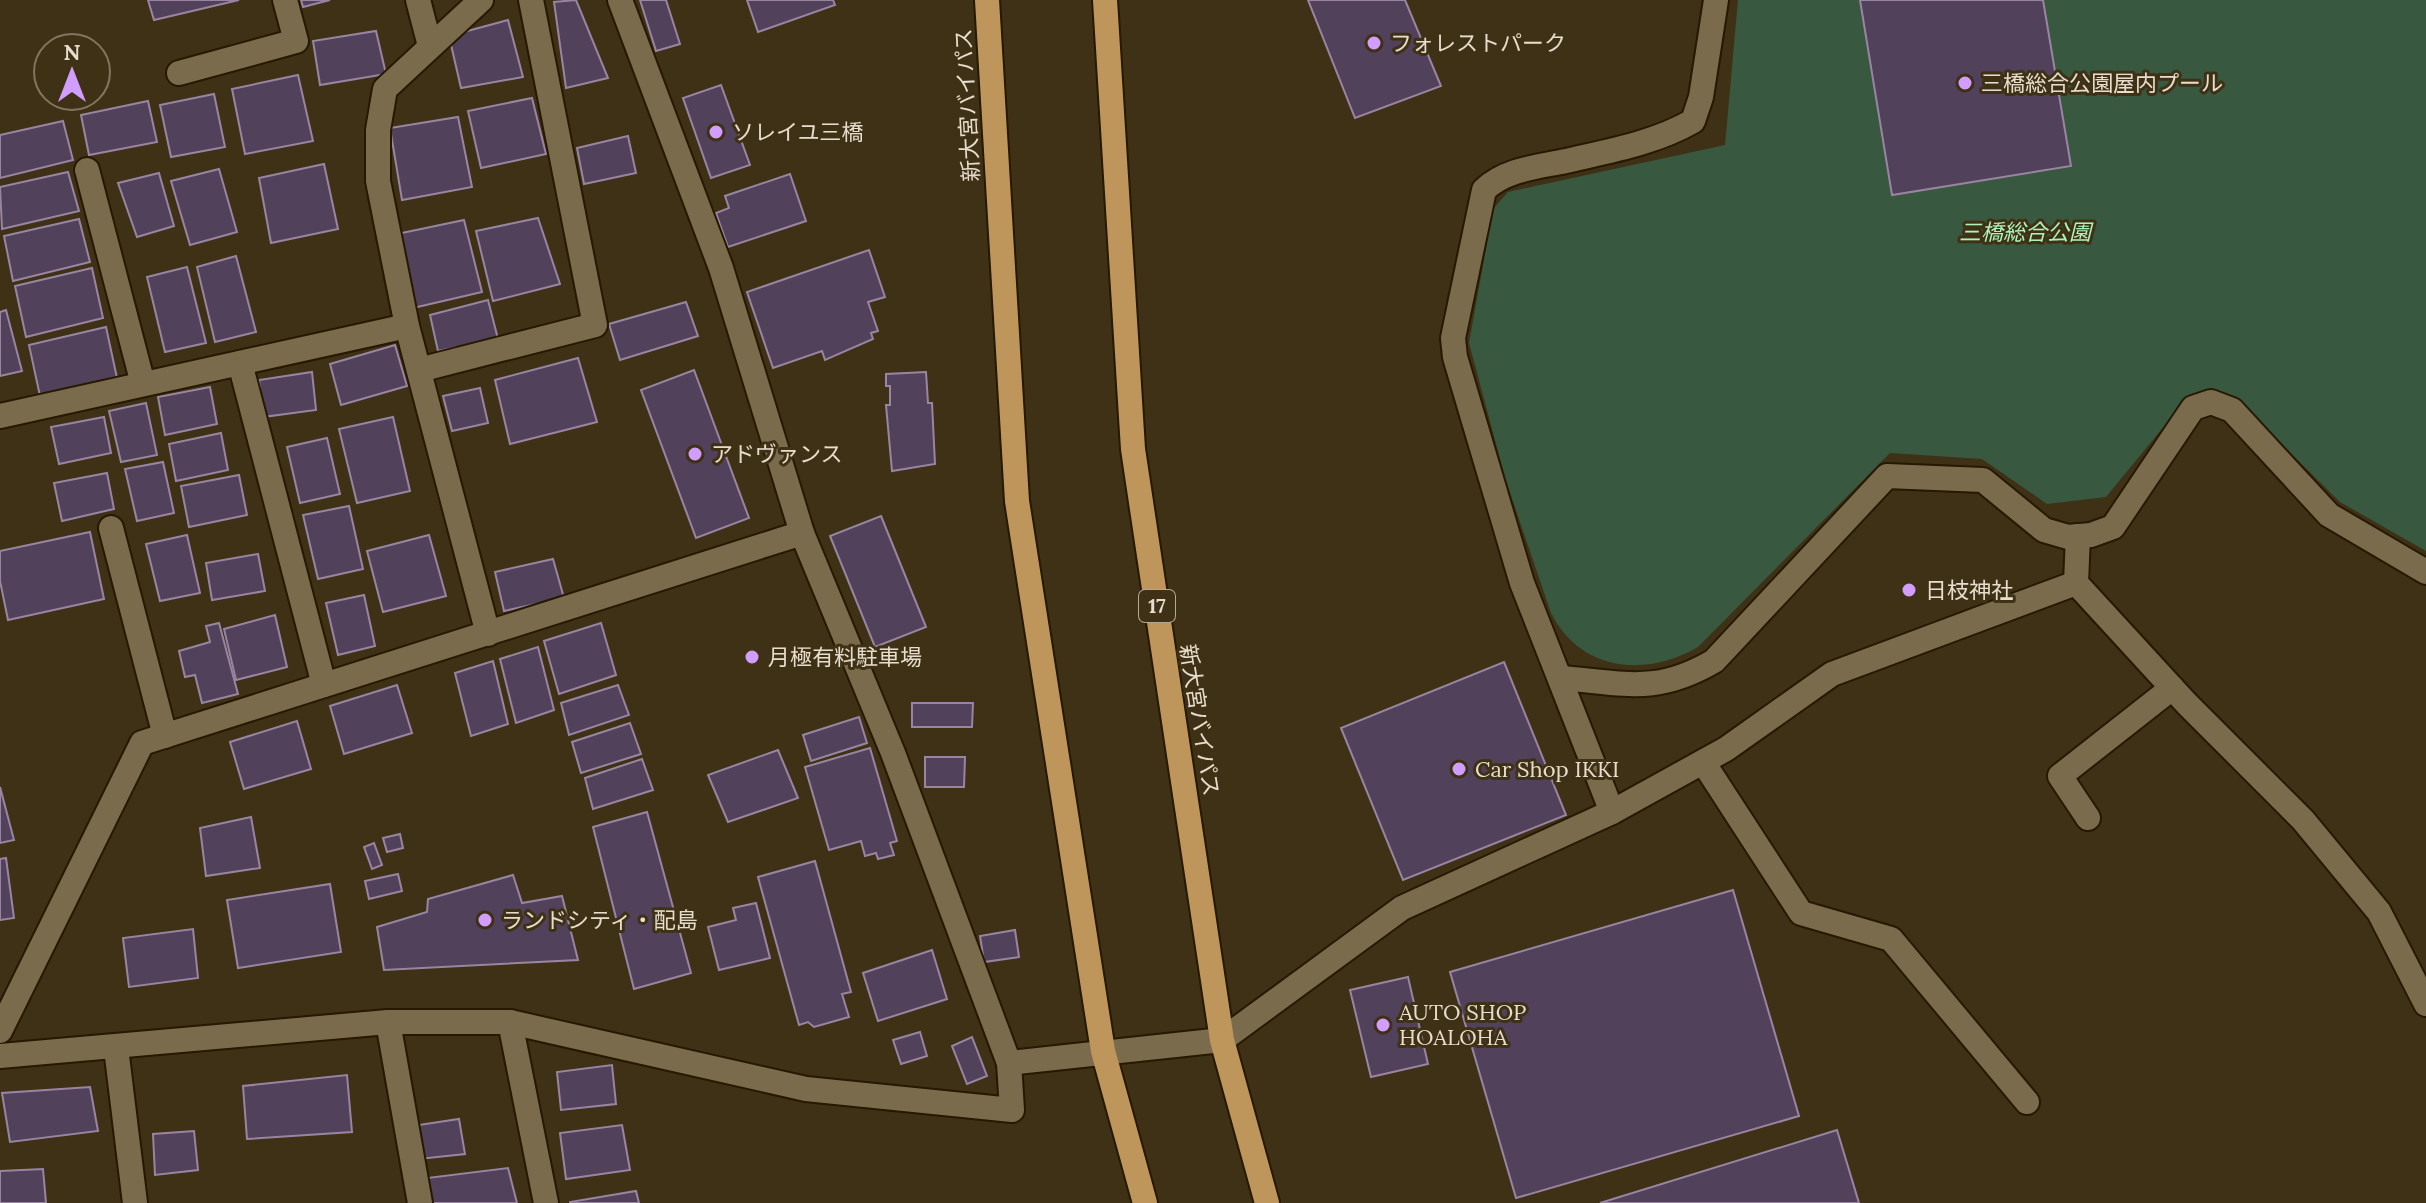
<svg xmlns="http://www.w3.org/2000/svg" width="2426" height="1203" font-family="Lora,'Noto Sans JP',serif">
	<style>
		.green { fill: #395840 }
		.building { fill: #52415a; stroke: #9985a2; stroke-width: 2 }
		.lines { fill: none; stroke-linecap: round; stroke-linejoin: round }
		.minor-casing { stroke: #261900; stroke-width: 28 }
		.highway-casing { stroke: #261900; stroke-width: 28 }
		.minor { stroke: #7b6b4d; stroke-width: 24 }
		.highway { stroke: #be965b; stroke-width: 24 }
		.poi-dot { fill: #d19dfe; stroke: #3f3115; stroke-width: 3 }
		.labels { text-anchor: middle; stroke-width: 6; stroke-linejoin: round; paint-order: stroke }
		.shield { fill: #3f3115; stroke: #b4a996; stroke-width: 2 }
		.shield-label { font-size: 20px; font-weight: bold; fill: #e6ddcd }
		.poi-label { font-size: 22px; fill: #e6ddcd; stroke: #3f3115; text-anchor: start }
		.street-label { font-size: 22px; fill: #e6ddcd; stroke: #3f3115 }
		.park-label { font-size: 22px; font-style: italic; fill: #aaf3ba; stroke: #3f3115 }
	</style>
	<rect width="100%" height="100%" fill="#3f3115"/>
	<!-- green -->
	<path class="green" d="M 1738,0 L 2426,0 L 2426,551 L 2340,502 L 2238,401 L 2217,392 L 2188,397 L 2106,497 L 2047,504 L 1982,459 L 1890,453 L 1698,647 C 1645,678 1580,671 1551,613 L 1506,481 L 1469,343 L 1493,209 L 1508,192 L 1725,145 Z"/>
	<!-- building -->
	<g class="building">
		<path d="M 148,0 L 239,0 L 154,20 Z"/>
		<path d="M 301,0 L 330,0 L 303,7 Z"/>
		<path d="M 576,0 L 608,78 L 566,88 L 554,2 Z"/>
		<path d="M 640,0 L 666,0 L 680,44 L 656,51 Z"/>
		<path d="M 747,0 L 833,0 L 835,5 L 758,32 Z"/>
		<path d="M 1308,0 L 1405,0 L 1441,86 L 1355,118 Z"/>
		<path d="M 1860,0 L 2043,0 L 2071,166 L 1892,195 Z"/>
		<path d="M 508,20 L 523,77 L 461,88 L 449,36 Z"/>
		<path d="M 376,31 L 386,74 L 320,85 L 313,41 Z"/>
		<path d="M 298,75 L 313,141 L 245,154 L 232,89 Z"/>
		<path d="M 721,85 L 750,165 L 711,178 L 683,98 Z"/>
		<path d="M 214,94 L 225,147 L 171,157 L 160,105 Z"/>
		<path d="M 532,98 L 546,154 L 481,168 L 468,111 Z"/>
		<path d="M 148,101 L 157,142 L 89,155 L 81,115 Z"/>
		<path d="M 458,117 L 472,187 L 402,200 L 390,128 Z"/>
		<path d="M 63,121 L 73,160 L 0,178 L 0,135 Z"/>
		<path d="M 628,136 L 636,173 L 584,184 L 577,148 Z"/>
		<path d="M 324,164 L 338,229 L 271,243 L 259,178 Z"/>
		<path d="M 219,169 L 237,232 L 190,245 L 171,181 Z"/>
		<path d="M 68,172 L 79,211 L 2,229 L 0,187 Z"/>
		<path d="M 159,173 L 174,226 L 137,237 L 118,183 Z"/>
		<path d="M 790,174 L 806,221 L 728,247 L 716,213 L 729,208 L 725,196 Z"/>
		<path d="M 538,218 L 560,284 L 493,301 L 476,231 Z"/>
		<path d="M 79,219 L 90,262 L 13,281 L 4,236 Z"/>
		<path d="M 464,220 L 482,292 L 413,308 L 397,234 Z"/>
		<path d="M 869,250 L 885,297 L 868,302 L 878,331 L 871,333 L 873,339 L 825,360 L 822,351 L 773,368 L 747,292 Z"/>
		<path d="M 236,256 L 256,332 L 215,342 L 197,267 Z"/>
		<path d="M 187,267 L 206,343 L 165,352 L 147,277 Z"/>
		<path d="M 92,268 L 103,318 L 26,337 L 15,286 Z"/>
		<path d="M 488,300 L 498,339 L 438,351 L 430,315 Z"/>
		<path d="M 686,302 L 698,336 L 620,360 L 609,324 Z"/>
		<path d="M 6,310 L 22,371 L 0,376 L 0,312 Z"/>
		<path d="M 106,327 L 117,378 L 40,396 L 29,345 Z"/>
		<path d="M 395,345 L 407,386 L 341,405 L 330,364 Z"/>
		<path d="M 578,358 L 597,422 L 510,444 L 495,380 Z"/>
		<path d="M 694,370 L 749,518 L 696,538 L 641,390 Z"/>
		<path d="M 312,372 L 316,410 L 263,417 L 259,380 Z"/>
		<path d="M 926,372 L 928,403 L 932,403 L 935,464 L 892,471 L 886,405 L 890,405 L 890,386 L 886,386 L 886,374 Z"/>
		<path d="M 210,387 L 217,424 L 165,435 L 158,397 Z"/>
		<path d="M 480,388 L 488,423 L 452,431 L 443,396 Z"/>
		<path d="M 146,403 L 157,455 L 121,462 L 109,411 Z"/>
		<path d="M 104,417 L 111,453 L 59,464 L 51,427 Z"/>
		<path d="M 393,417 L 410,491 L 357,503 L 339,429 Z"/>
		<path d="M 221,433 L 228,470 L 176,481 L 169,444 Z"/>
		<path d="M 327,438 L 340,494 L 300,503 L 287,447 Z"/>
		<path d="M 163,462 L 174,513 L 137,521 L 125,469 Z"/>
		<path d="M 107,473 L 114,509 L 62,521 L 54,483 Z"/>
		<path d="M 239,475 L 247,515 L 189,527 L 181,486 Z"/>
		<path d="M 349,506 L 363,569 L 318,579 L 303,515 Z"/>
		<path d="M 881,516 L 926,627 L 875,647 L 830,536 Z"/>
		<path d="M 90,532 L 104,599 L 8,620 L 0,581 L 0,551 Z"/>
		<path d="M 187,535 L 200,593 L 160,601 L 146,544 Z"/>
		<path d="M 429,535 L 446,596 L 383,612 L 367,551 Z"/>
		<path d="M 258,554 L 265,591 L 212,600 L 206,563 Z"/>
		<path d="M 553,559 L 564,598 L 504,611 L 495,572 Z"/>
		<path d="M 364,595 L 375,646 L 338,655 L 326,603 Z"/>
		<path d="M 275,615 L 287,667 L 236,680 L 224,629 Z"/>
		<path d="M 219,623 L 238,694 L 202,703 L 195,675 L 185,677 L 179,651 L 210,642 L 206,626 Z"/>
		<path d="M 601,623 L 616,675 L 559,694 L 544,641 Z"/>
		<path d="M 538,647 L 554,710 L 516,723 L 500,659 Z"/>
		<path d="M 493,661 L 508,724 L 471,736 L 455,673 Z"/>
		<path d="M 1504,662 L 1566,815 L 1403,880 L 1341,728 Z"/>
		<path d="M 397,685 L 412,733 L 344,754 L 330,706 Z"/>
		<path d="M 618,685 L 629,715 L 569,735 L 561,703 Z"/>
		<path d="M 912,703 L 973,703 L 972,727 L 912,727 Z"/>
		<path d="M 859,717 L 867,743 L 811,761 L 803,735 Z"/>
		<path d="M 297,721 L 311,769 L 244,789 L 230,742 Z"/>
		<path d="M 630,723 L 641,754 L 581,773 L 572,742 Z"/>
		<path d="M 870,748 L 897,841 L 890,843 L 894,855 L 878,859 L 876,853 L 865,856 L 861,841 L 829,850 L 805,767 Z"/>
		<path d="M 778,750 L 798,798 L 728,822 L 708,775 Z"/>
		<path d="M 925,757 L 965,757 L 964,787 L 925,787 Z"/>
		<path d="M 642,759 L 653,790 L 593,809 L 585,778 Z"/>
		<path d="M 0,787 L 14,840 L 0,843 Z"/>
		<path d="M 647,812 L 691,973 L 634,989 L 593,827 Z"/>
		<path d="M 251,817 L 260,868 L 206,876 L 200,828 Z"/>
		<path d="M 400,834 L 403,848 L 387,852 L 383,838 Z"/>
		<path d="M 374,843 L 382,865 L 372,869 L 364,847 Z"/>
		<path d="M 6,858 L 14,918 L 0,920 L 0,859 Z"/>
		<path d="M 815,861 L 851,992 L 842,994 L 849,1017 L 814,1027 L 808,1022 L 799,1025 L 758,877 Z"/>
		<path d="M 398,874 L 402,891 L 369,899 L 365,881 Z"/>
		<path d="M 513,875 L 522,903 L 562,896 L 578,960 L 384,970 L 377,927 L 427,912 L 428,899 Z"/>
		<path d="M 330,884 L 341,952 L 238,968 L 227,900 Z"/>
		<path d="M 1733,890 L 1799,1116 L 1516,1198 L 1450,972 Z"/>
		<path d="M 756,903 L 770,958 L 719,970 L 708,927 L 736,920 L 733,908 Z"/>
		<path d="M 193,929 L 198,978 L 129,987 L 123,938 Z"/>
		<path d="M 1015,930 L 1019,957 L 984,962 L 980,936 Z"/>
		<path d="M 932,950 L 947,999 L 878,1021 L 863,973 Z"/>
		<path d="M 1408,977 L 1428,1064 L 1371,1077 L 1350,990 Z"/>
		<path d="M 920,1032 L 927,1056 L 901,1064 L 893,1040 Z"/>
		<path d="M 972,1037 L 987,1076 L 967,1084 L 952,1046 Z"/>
		<path d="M 612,1065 L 616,1104 L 561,1110 L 557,1072 Z"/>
		<path d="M 347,1075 L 352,1132 L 247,1139 L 243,1086 Z"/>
		<path d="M 90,1087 L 98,1131 L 10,1142 L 2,1093 Z"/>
		<path d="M 459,1119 L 465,1154 L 419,1159 L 412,1126 Z"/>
		<path d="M 622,1125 L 630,1170 L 566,1179 L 560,1133 Z"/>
		<path d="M 1837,1130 L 1859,1203 L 1600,1203 Z"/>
		<path d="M 194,1131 L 198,1170 L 155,1175 L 153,1134 Z"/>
		<path d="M 508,1168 L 517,1203 L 430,1203 L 427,1178 Z"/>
		<path d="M 43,1169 L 46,1203 L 0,1203 L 0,1171 Z"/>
		<path d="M 636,1191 L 639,1203 L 570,1203 L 570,1202 Z"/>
	</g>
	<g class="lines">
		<!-- minor casing -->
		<g class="minor-casing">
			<g id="minor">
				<path d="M 418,0 L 430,46"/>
				<path d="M 481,0 L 385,89 L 378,130 L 378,181 L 407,326 L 488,634"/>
				<path d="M 620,0 L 721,268 L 802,533 L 893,753 L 1009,1063"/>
				<path d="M 179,73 L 296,41 L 285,0"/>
				<path d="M 87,170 L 143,384"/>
				<path d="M 240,363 L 324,685"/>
				<path d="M 419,370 L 595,325 L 531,0"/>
				<path d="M 0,416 L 407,326"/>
				<path d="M 111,528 L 165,736"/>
				<path d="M 2078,536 L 2076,583 L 2187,704 L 2303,820 L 2379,912 L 2426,1004"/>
				<path d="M 1561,678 C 1625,683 1656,695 1714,661 L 1887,476 L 1983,480 L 2044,530 L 2068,537 L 2091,535 L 2113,527 L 2193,408 L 2211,402 L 2232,410 L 2329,515 L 2426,572"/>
				<path d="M 1703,762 L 1801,913 L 1891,939 L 2027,1102"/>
				<path d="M 1612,812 L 1522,583 L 1455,357 L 1453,338 L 1484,190 C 1506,169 1538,167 1566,161 C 1609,151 1655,143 1693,121 L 1701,97 L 1716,0"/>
				<path d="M 2088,818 L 2060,776 L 2172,688"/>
				<path d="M 388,1022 L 420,1203"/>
				<path d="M 510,1022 L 546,1203"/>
				<path d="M 0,1031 L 142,743 L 802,533"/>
				<path d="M 116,1048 L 135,1203"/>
				<path d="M 0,1056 L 388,1022 L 510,1022 L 806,1089 L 1012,1110 L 1009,1063 L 1222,1040 L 1402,908 L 1612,812 L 1726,749 L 1832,674 L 2076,583"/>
			</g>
		</g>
		<!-- highway casing -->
		<g class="highway-casing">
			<g id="highway">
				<path d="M 987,0 L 1017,501 L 1103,1051 L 1145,1203"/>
				<path d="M 1105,0 L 1133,449 L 1222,1040 L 1267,1203"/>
			</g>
		</g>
		<!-- minor -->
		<use href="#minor" class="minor"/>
		<!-- highway -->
		<use href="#highway" class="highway"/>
	</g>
	<!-- markers -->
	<g class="poi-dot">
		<circle cx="1374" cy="43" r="8"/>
		<circle cx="1965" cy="83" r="8"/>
		<circle cx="716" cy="132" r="8"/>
		<circle cx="695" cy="454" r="8"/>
		<circle cx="1909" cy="590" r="8"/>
		<circle cx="752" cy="657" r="8"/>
		<circle cx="1459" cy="769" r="8"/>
		<circle cx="485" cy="920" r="8"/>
		<circle cx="1383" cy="1025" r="8"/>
	</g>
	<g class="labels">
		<!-- shield labels -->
		<rect class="shield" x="1139" y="590" width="36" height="32" rx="6"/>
		<g class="shield-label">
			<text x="1157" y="613">17</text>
		</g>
		<!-- poi labels -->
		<g class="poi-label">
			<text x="1390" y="51">フォレストパーク</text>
			<text x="1981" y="91">三橋総合公園屋内プール</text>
			<text x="732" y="140">ソレイユ三橋</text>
			<text x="711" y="462">アドヴァンス</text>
			<text x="1925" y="598">日枝神社</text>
			<text x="768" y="665">月極有料駐車場</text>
			<text x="1475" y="777">Car Shop IKKI</text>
			<text x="501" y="928">ランドシティ・配島</text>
			<text x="1399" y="1020">AUTO SHOP<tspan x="1399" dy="25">HOALOHA</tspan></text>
		</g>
		<!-- street labels -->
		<g class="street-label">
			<text transform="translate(967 105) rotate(-93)" y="8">新大宮バイパス</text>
			<text transform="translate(1200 720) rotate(81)" y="8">新大宮バイパス</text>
		</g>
		<!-- park labels -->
		<g class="park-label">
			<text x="2025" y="240">三橋総合公園</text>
		</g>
	</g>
	<!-- north arrow -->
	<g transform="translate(72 72)"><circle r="38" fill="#3f3115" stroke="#82765f" stroke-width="2"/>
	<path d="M0-6L14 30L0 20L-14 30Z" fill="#d19dfe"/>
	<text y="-12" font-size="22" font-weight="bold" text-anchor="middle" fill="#e6ddcd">N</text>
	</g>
</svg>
